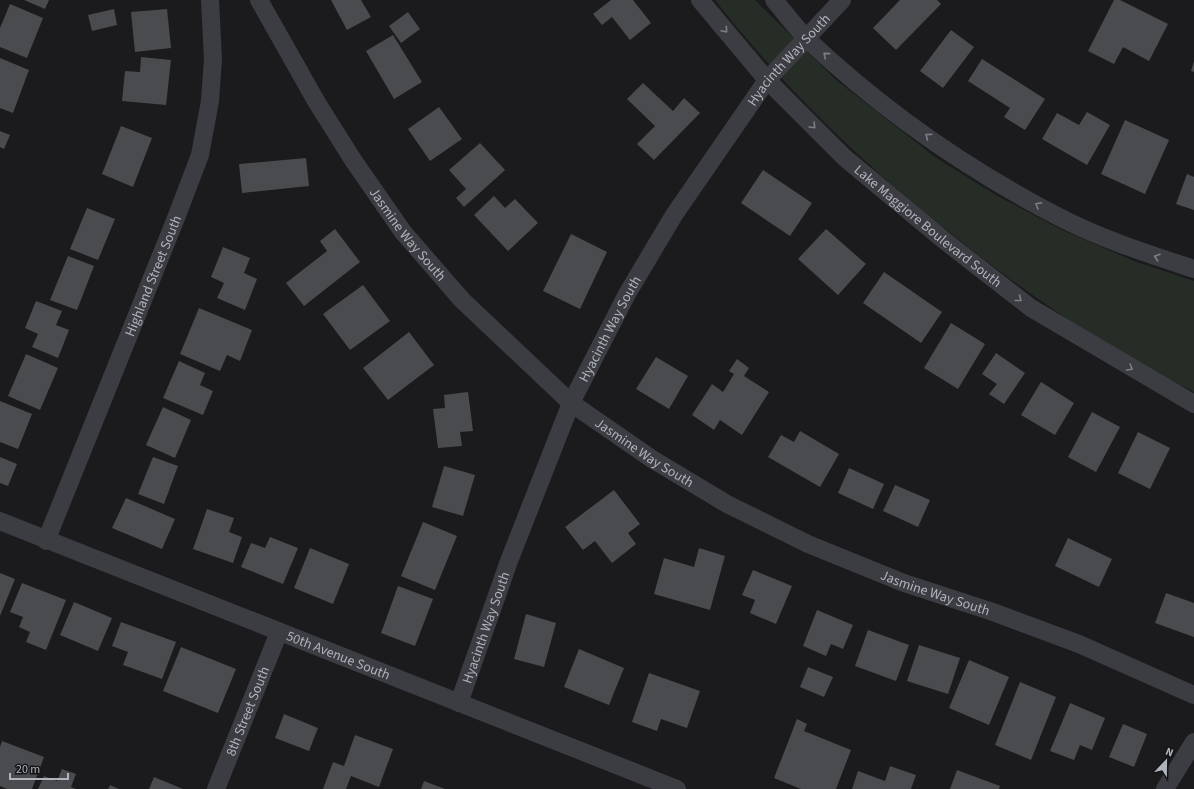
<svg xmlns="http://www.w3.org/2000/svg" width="1194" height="789" font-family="'Source Sans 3',sans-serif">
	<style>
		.green { fill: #252d26 }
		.building { fill: #4a4b4f }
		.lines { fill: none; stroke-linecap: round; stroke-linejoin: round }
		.street { stroke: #3c3d42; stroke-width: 18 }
		.oneway { stroke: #7b7e85 }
		.labels { text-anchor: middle; stroke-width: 3; stroke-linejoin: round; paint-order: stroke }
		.street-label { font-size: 14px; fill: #afb3bb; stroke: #161618 }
	</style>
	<rect width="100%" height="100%" fill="#1b1b1d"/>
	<!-- green -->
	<path class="green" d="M 715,0 L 755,0 L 835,79 L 935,157 L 996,195 L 1060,229 L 1134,261 L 1194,281 L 1194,392 C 1107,349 1028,295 953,235 C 865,166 784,88 715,0 Z"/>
	<!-- building -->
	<g class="building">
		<path d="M 24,0 L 49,0 L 45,9 Z"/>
		<path d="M 331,0 L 361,0 L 371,17 L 347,30 Z"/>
		<path d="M 611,0 L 633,0 L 651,23 L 630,40 L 612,17 L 602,25 L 593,14 Z"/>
		<path d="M 900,0 L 937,0 L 941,4 L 896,50 L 873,28 Z"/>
		<path d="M 1114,0 L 1120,0 L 1168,24 L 1149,61 L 1123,47 L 1114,64 L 1088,51 Z"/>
		<path d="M 10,4 L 43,18 L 27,58 L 0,47 L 0,28 Z"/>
		<path d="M 114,9 L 117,25 L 92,31 L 88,15 Z"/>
		<path d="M 167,9 L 171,48 L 135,52 L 131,12 Z"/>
		<path d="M 408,12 L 420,29 L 401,43 L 389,26 Z"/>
		<path d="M 951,30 L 974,47 L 943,88 L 920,71 Z"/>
		<path d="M 393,35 L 422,82 L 394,99 L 366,51 Z"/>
		<path d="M 141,57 L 171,60 L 166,105 L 122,101 L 125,71 L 140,72 Z"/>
		<path d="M 0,58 L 29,70 L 13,113 L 0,108 Z"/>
		<path d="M 982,59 L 1045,99 L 1025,130 L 1004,117 L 1010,108 L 968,81 Z"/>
		<path d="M 1194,61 L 1194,72 L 1191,71 Z"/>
		<path d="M 643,83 L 673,111 L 684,98 L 700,113 L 654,160 L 637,144 L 655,126 L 627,99 Z"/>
		<path d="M 439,107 L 462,139 L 430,161 L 408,129 Z"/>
		<path d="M 1087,112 L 1110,125 L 1087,165 L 1042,139 L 1057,113 L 1079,125 Z"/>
		<path d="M 1125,120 L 1169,140 L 1145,194 L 1101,174 Z"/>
		<path d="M 121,126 L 152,138 L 133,187 L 102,174 Z"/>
		<path d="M 0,131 L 10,135 L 4,149 L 0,147 Z"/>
		<path d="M 480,143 L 505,170 L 464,207 L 456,198 L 466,189 L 449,170 Z"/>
		<path d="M 306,158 L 309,186 L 242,193 L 239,164 Z"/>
		<path d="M 763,170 L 812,203 L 790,236 L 741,203 Z"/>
		<path d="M 1187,174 L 1194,177 L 1194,210 L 1176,204 Z"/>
		<path d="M 494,196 L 505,208 L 515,199 L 538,223 L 508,251 L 474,215 Z"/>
		<path d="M 87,208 L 115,219 L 98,260 L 70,249 Z"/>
		<path d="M 335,229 L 360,262 L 304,306 L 286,283 L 327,251 L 320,241 Z"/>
		<path d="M 826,229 L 866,264 L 838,295 L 798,259 Z"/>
		<path d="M 571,234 L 607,252 L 580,309 L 543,291 Z"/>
		<path d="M 223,247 L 250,258 L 244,273 L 257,279 L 245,310 L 217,298 L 224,283 L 211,277 Z"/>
		<path d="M 68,256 L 94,266 L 77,310 L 50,300 Z"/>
		<path d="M 884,272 L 942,312 L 921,343 L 863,303 Z"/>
		<path d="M 363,285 L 390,321 L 350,350 L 323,314 Z"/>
		<path d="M 36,301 L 62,311 L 56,325 L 69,330 L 58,358 L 32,347 L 38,334 L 25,328 Z"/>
		<path d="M 199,308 L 252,330 L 240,361 L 227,355 L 220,371 L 180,354 Z"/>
		<path d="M 951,323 L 985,344 L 958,389 L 924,368 Z"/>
		<path d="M 409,332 L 434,365 L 388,400 L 363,368 Z"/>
		<path d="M 996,353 L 1025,373 L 1004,404 L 989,394 L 997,384 L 982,374 Z"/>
		<path d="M 26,354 L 58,368 L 40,410 L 8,396 Z"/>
		<path d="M 656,357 L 688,376 L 669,409 L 636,389 Z"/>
		<path d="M 737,359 L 749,368 L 744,376 L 769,392 L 742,435 L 720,420 L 714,430 L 692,415 L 712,384 L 723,392 L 734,374 L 729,371 Z"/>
		<path d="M 179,361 L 205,373 L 200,385 L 213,391 L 203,415 L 163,398 Z"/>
		<path d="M 1041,382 L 1074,403 L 1055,435 L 1021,415 Z"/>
		<path d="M 468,392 L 473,431 L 460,432 L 462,446 L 438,448 L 433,409 L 445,408 L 444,395 Z"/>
		<path d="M 0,401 L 32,414 L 18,449 L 0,442 Z"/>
		<path d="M 163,407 L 191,420 L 175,458 L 146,445 Z"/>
		<path d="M 1092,412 L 1120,427 L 1096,472 L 1068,457 Z"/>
		<path d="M 800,431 L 839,454 L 820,487 L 768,457 L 781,435 L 794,442 Z"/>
		<path d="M 1138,432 L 1170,448 L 1150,489 L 1118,473 Z"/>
		<path d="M 0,457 L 17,464 L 8,486 L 0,483 Z"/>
		<path d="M 153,457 L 178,466 L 164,504 L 138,494 Z"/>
		<path d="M 444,466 L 475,475 L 463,516 L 432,507 Z"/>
		<path d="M 849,468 L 884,484 L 873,509 L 838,493 Z"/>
		<path d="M 895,485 L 930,500 L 918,527 L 883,511 Z"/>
		<path d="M 614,490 L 640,524 L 628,533 L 636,544 L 612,563 L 595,541 L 583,550 L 565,527 Z"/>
		<path d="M 126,498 L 175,519 L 162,549 L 112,528 Z"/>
		<path d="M 207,509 L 234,518 L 229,532 L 242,537 L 233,563 L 193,549 Z"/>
		<path d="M 423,522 L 457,536 L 435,590 L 401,576 Z"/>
		<path d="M 270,537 L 298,548 L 283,584 L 241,567 L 251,543 L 265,548 Z"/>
		<path d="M 1068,538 L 1112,559 L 1099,587 L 1055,566 Z"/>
		<path d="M 310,548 L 349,564 L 333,604 L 294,588 Z"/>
		<path d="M 699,548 L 725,556 L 710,610 L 654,594 L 664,558 L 694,567 Z"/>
		<path d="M 753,570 L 792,586 L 776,624 L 750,613 L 755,600 L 742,595 Z"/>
		<path d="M 0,573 L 15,579 L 0,616 Z"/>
		<path d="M 22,583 L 66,600 L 46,650 L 26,642 L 30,632 L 19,627 L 23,617 L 10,612 Z"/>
		<path d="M 398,586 L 433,599 L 415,646 L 381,633 Z"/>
		<path d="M 1166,593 L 1194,603 L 1194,637 L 1155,623 Z"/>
		<path d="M 74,602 L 112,618 L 98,651 L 60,635 Z"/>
		<path d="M 817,610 L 853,625 L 843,649 L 831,644 L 826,656 L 803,646 Z"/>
		<path d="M 526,614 L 556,623 L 544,667 L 514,659 Z"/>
		<path d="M 121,622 L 176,642 L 162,679 L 123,665 L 128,652 L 112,646 Z"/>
		<path d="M 868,630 L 909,645 L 896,681 L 855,666 Z"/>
		<path d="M 919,645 L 960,658 L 948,694 L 907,681 Z"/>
		<path d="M 181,647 L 236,669 L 218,713 L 163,691 Z"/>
		<path d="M 579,649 L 624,668 L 609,705 L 564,687 Z"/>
		<path d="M 969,660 L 1009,677 L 989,725 L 949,708 Z"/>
		<path d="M 808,667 L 833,677 L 824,697 L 800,687 Z"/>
		<path d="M 649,673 L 700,691 L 687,728 L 661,719 L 657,731 L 632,722 Z"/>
		<path d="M 1020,682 L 1056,697 L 1031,760 L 995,745 Z"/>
		<path d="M 1070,703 L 1105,718 L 1092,750 L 1080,745 L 1074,760 L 1050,751 Z"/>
		<path d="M 284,714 L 318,728 L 309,751 L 275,738 Z"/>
		<path d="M 797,719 L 807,724 L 804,731 L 851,750 L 836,789 L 801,789 L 774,778 Z"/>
		<path d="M 1123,724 L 1147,734 L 1134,767 L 1109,757 Z"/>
		<path d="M 355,735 L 393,749 L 379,787 L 351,776 L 346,789 L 323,789 L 333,762 L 344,766 Z"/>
		<path d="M 2,741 L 44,757 L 32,789 L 7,789 L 0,786 L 0,747 Z"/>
		<path d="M 890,766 L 916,775 L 911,789 L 852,789 L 858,771 L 885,781 Z"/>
		<path d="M 62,769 L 76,774 L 71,787 L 76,789 L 38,789 L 44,776 L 57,781 Z"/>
		<path d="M 957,770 L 1000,786 L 999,789 L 950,789 Z"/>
		<path d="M 154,777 L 183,789 L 149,789 Z"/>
		<path d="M 424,781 L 445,789 L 421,789 Z"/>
		<path d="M 110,785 L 119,789 L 108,789 Z"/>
	</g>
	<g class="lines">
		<!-- street -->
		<g class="street">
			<path id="s1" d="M 259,0 L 316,101 L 353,160 L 403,232 L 462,300 L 571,403 L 652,459 L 727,504 L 808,544 L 904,583 L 993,612 L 1079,644 L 1194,695"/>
			<path id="s2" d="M 700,0 L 767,80 L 845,158 L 945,241 L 1031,308 L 1194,404"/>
			<path d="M 774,0 C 785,13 795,27 807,39 C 882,110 970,171 1061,218 C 1104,240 1149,254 1194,269"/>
			<path id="s3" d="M 0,521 L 677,789"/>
			<path id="s4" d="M 46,541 L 176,218 L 200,155 L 210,101 L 213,59 L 210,0"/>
			<path id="s5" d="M 459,703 L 509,561 L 571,403 L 627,294 L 674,215 L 767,80 L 842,0"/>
			<path id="s6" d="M 216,789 L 279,632"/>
			<path d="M 1165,789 L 1194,742"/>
		</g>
	</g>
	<!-- one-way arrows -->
	<defs><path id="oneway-chevron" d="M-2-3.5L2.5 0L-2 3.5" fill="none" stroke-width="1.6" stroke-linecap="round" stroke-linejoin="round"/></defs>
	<g class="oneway">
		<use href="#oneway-chevron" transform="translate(725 30) rotate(49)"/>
		<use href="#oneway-chevron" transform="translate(826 55) rotate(-139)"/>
		<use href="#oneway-chevron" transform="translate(813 126) rotate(45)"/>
		<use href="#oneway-chevron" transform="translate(928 136) rotate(-143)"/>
		<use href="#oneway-chevron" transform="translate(1038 205) rotate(-151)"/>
		<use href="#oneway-chevron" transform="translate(1157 257) rotate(-162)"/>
		<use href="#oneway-chevron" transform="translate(1019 299) rotate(38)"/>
		<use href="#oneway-chevron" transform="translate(1130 368) rotate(31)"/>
	</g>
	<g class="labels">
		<!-- street labels -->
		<g class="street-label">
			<text dy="5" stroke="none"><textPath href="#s5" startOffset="728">Hyacinth Way South</textPath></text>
			<text dy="5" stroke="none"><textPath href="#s2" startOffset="322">Lake Maggiore Boulevard South</textPath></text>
			<text dy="5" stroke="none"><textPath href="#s1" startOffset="278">Jasmine Way South</textPath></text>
			<text dy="5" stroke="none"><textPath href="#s4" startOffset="286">Highland Street South</textPath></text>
			<text dy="5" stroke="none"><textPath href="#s5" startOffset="404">Hyacinth Way South</textPath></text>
			<text dy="5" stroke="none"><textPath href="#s1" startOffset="602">Jasmine Way South</textPath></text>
			<text dy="5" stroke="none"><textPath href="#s1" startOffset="926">Jasmine Way South</textPath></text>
			<text dy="5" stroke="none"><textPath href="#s5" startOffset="80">Hyacinth Way South</textPath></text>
			<text dy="5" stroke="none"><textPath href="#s3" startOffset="364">50th Avenue South</textPath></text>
			<text dy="5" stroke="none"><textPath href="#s6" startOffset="84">8th Street South</textPath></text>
		</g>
	</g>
	<!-- north arrow -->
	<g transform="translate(1166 761) rotate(22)" stroke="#161618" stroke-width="3" paint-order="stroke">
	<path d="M0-3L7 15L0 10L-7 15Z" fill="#afb3bb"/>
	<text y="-6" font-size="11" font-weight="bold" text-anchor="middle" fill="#afb3bb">N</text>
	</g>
	<!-- scale -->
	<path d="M10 773v6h58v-6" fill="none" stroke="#afb3bb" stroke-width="2"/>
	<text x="16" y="773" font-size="12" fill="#afb3bb" stroke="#161618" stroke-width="3" paint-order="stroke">20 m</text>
</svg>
